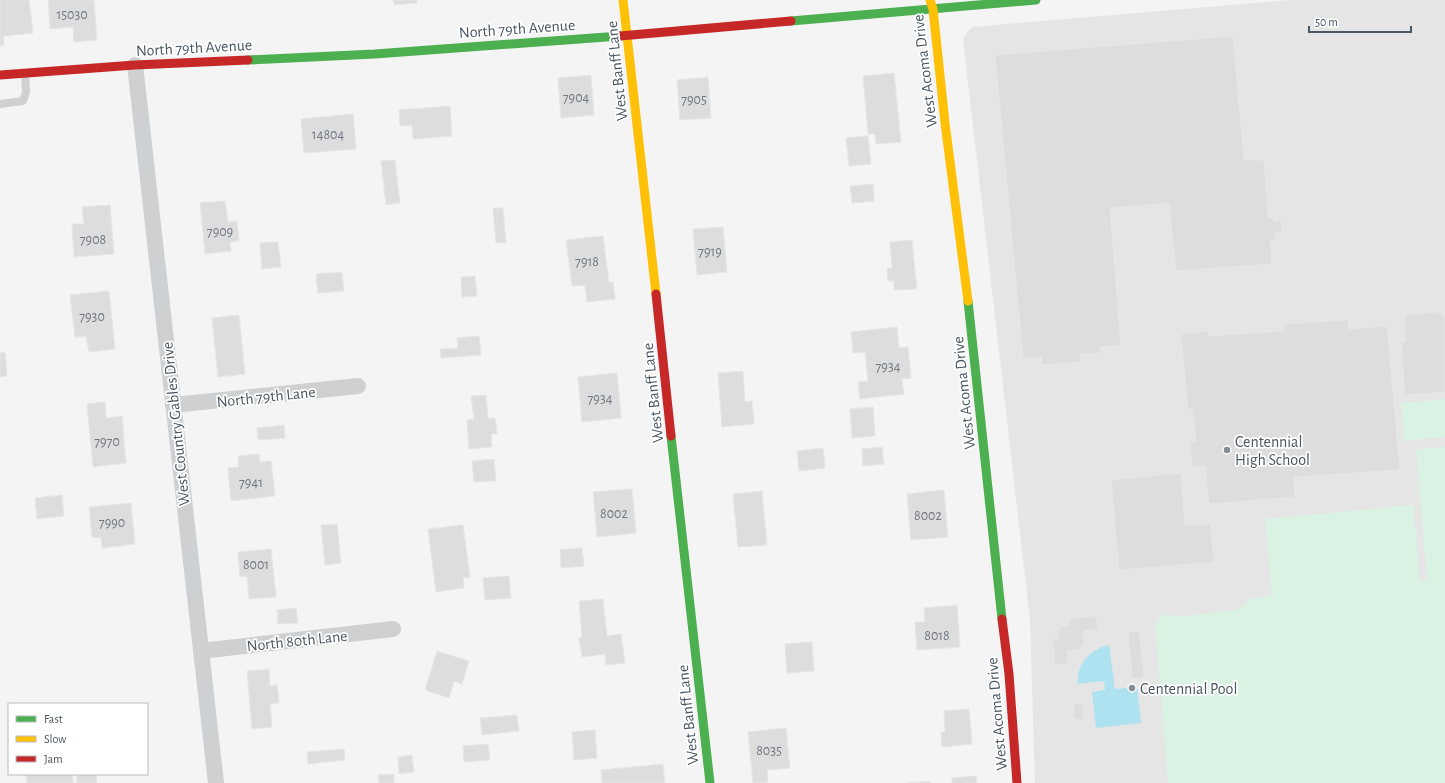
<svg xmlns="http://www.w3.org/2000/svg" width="1445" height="783" font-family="'Alegreya Sans',sans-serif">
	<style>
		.education { fill: #e6e5e6 }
		.green { fill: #d9f2e3 }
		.water { fill: #aee2f0 }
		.building { fill: #ddddde; stroke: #e5e6e7 }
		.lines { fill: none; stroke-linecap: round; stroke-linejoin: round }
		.lane { stroke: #ced0d2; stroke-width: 8 }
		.street { stroke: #ced0d2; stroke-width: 16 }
		.fast { stroke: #4caf50; stroke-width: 9 }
		.slow { stroke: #ffc107; stroke-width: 9 }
		.jam { stroke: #c62828; stroke-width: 9 }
		.poi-dot { fill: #868d94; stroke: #fff; stroke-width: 1.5 }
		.labels { text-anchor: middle; stroke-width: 3.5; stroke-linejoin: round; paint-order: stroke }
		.number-label { font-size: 14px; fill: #707881 }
		.street-label { font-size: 16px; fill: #4a5661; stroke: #fff }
		.poi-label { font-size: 16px; fill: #4a5661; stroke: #fff; text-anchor: start }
	</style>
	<rect width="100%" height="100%" fill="#f4f4f4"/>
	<!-- education -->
	<path class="education" d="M 1291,0 L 1445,0 L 1445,783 L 1035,783 L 1030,620 L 963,39 L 967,32 L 973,27 L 984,26 Z"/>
	<!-- green -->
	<g class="green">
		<path d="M 1445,399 L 1445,437 L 1404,441 L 1401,403 Z"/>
		<path d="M 1445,447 L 1445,783 L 1168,783 L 1155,625 L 1159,618 L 1164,615 L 1184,616 L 1237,610 L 1252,598 L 1272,596 L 1265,519 L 1413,505 L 1420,582 L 1427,579 L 1416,449 Z"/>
	</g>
	<!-- water -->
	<path class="water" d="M 1109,645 L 1115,689 L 1137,687 L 1141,723 L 1096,728 L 1092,692 L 1105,690 L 1104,681 L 1078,684 C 1077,663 1089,650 1109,645 Z"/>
	<!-- building -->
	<g class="building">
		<path d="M 0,0 L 29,0 L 33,33 L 3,36 L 4,45 L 0,46 Z"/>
		<path d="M 48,0 L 94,0 L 97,40 L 74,42 L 73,27 L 50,29 Z"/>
		<path d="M 393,0 L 417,0 L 417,3 L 394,5 Z"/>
		<path d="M 1233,36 L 1244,160 L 1264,160 L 1268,218 L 1274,217 L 1274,221 L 1281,220 L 1282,232 L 1275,232 L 1276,239 L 1270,240 L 1272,264 L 1176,271 L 1169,203 L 1110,208 L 1121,345 L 1100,347 L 1100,353 L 1081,354 L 1080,362 L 1042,365 L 1041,357 L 1023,358 L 995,55 Z"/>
		<path d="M 894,73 L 901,142 L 876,144 L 875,134 L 868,134 L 863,76 Z"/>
		<path d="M 591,75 L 594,115 L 561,118 L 558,78 Z"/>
		<path d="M 708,77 L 711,118 L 680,120 L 677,80 Z"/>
		<path d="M 450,106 L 452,136 L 413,139 L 412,125 L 400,126 L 399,110 Z"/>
		<path d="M 353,114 L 356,149 L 304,153 L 301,119 Z"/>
		<path d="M 868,136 L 871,164 L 849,166 L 846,138 Z"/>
		<path d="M 395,160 L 400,203 L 386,205 L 381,161 Z"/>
		<path d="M 873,184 L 874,201 L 852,203 L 850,186 Z"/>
		<path d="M 225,201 L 228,222 L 237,221 L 239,241 L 230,242 L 231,251 L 205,254 L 200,203 Z"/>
		<path d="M 110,205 L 114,254 L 74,257 L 72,224 L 84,224 L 82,207 Z"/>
		<path d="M 493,208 L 503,208 L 506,243 L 496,243 Z"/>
		<path d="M 723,227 L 727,272 L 697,275 L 693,229 Z"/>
		<path d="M 603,236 L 609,282 L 613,282 L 615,299 L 587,302 L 585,285 L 572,286 L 566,240 Z"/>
		<path d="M 912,240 L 917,289 L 894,290 L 894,281 L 888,281 L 887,268 L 892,268 L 890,242 Z"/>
		<path d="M 278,242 L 281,267 L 262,269 L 260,243 Z"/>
		<path d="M 342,272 L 344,291 L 318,293 L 316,274 Z"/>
		<path d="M 475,276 L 477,296 L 462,297 L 461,277 Z"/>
		<path d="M 109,291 L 115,349 L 89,352 L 86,336 L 75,337 L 70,295 Z"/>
		<path d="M 1441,312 L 1442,316 L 1445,316 L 1445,392 L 1405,395 L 1401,343 L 1406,342 L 1404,315 Z"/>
		<path d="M 239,315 L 245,374 L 218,377 L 212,318 Z"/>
		<path d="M 1348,320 L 1349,329 L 1387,326 L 1400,470 L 1294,477 L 1295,497 L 1209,504 L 1205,466 L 1192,467 L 1190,442 L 1196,442 L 1193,409 L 1188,410 L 1181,334 L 1208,331 L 1209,336 L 1284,331 L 1283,324 Z"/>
		<path d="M 897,327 L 899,348 L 908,347 L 911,378 L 902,379 L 904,394 L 860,399 L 858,382 L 868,381 L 865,352 L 853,353 L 851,332 Z"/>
		<path d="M 479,336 L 481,355 L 441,358 L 440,349 L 458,348 L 457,338 Z"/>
		<path d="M 5,352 L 7,376 L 0,377 L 0,353 Z"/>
		<path d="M 743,371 L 745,402 L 752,401 L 754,424 L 722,427 L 718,373 Z"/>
		<path d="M 617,373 L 621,418 L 582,422 L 578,377 Z"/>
		<path d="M 486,395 L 488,419 L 495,418 L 497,434 L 491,434 L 492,447 L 469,449 L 467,420 L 474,419 L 471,396 Z"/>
		<path d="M 105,402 L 106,418 L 122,416 L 126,463 L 93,467 L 87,404 Z"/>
		<path d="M 873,407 L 875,436 L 852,438 L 850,409 Z"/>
		<path d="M 284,425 L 285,438 L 258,440 L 257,428 Z"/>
		<path d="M 882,447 L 884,464 L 863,466 L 862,449 Z"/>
		<path d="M 823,448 L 825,468 L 799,471 L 797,451 Z"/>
		<path d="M 259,454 L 260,462 L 271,461 L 275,496 L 231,501 L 228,468 L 239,467 L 238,456 Z"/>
		<path d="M 494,459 L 496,481 L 474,482 L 472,461 Z"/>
		<path d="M 1181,473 L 1185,525 L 1210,524 L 1214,562 L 1119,570 L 1111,480 Z"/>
		<path d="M 632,489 L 636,533 L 597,537 L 593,492 Z"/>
		<path d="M 944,490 L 948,537 L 911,540 L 907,494 Z"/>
		<path d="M 762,491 L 767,545 L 738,547 L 733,494 Z"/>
		<path d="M 62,495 L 64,516 L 37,519 L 35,498 Z"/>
		<path d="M 131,503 L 135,544 L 102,548 L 101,537 L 92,538 L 89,507 Z"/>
		<path d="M 337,524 L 341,563 L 325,565 L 321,525 Z"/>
		<path d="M 463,525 L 470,577 L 463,578 L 464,588 L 436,592 L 428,529 Z"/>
		<path d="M 582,548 L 584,566 L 561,568 L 560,550 Z"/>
		<path d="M 271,549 L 276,597 L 249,599 L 247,576 L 240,577 L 238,552 Z"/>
		<path d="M 509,576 L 511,598 L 485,600 L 483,578 Z"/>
		<path d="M 603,599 L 607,636 L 621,634 L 625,663 L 606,665 L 605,654 L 582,657 L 579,638 L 582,637 L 579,601 Z"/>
		<path d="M 957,605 L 960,647 L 917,650 L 915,622 L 925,622 L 924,608 Z"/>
		<path d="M 296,608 L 298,623 L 278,624 L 277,610 Z"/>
		<path d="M 1096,616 L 1098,629 L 1084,631 L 1084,644 L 1079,650 L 1067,651 L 1068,663 L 1055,665 L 1053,639 L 1059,638 L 1058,630 L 1061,626 L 1069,626 L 1068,619 Z"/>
		<path d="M 1139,631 L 1144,678 L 1132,679 L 1128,632 Z"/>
		<path d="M 812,642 L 814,671 L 787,673 L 785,644 Z"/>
		<path d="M 437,651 L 469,661 L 462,684 L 454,681 L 449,698 L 425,690 Z"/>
		<path d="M 269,669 L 270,686 L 277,685 L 279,703 L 270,704 L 272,727 L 252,729 L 247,671 Z"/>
		<path d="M 1083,703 L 1084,719 L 1074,720 L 1073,704 Z"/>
		<path d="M 969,709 L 972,744 L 942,747 L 941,732 L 945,732 L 944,711 Z"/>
		<path d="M 517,715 L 519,731 L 482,735 L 480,718 Z"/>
		<path d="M 786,728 L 790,768 L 767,770 L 768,782 L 753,783 L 748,732 Z"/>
		<path d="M 595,730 L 597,758 L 574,760 L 572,732 Z"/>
		<path d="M 488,744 L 490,760 L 464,762 L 463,746 Z"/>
		<path d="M 344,749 L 345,760 L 308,764 L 307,752 Z"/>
		<path d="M 412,755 L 414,772 L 399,774 L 398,757 Z"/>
		<path d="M 663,764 L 665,783 L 602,783 L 601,770 Z"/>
		<path d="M 26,774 L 72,774 L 73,783 L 27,783 Z"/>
		<path d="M 77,774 L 96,774 L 97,783 L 77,783 Z"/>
		<path d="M 394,774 L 394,783 L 379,783 L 378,775 Z"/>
		<path d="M 976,776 L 977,783 L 952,783 L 952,778 Z"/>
		<path d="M 931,781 L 931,783 L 907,783 Z"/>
	</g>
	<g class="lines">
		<!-- lane -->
		<path class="lane" d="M 0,104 L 23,101 L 26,92 L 25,74"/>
		<!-- street -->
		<g class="street">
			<path d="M 135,65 L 216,783"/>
			<path d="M 173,405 L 358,386"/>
			<path d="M 201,651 L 393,629"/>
		</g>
		<!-- fast -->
		<g class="fast">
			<path d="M 791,21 L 1036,0"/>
			<path d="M 248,60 L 375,54 L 620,36"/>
			<path d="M 968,301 L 1002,619"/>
			<path d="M 671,436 L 710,783"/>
		</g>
		<!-- slow -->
		<g class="slow">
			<path d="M 623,0 L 656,294"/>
			<path d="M 930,0 L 933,9 L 945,123 L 968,301"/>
		</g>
		<!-- jam -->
		<g class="jam">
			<path d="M 620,36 L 791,21"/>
			<path d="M 0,75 L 135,65 L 248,60"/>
			<path d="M 656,294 L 671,436"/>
			<path d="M 1002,619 L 1009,674 L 1017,783"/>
		</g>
	</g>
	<!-- markers -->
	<g class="poi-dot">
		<circle cx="1227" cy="450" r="4"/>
		<circle cx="1132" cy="688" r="4"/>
	</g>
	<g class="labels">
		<!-- number labels -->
		<g class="number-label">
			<text x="72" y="19">15030</text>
			<text x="576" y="102">7904</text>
			<text x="694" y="104">7905</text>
			<text x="328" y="139">14804</text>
			<text x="220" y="236">7909</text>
			<text x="93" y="244">7908</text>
			<text x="710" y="256">7919</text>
			<text x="587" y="266">7918</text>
			<text x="92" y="321">7930</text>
			<text x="888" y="371">7934</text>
			<text x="600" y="403">7934</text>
			<text x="107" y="446">7970</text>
			<text x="251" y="487">7941</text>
			<text x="614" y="518">8002</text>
			<text x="928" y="520">8002</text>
			<text x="112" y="527">7990</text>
			<text x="256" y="569">8001</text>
			<text x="937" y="640">8018</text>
			<text x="769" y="755">8035</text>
		</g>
		<!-- street labels -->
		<g class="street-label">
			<text transform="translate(517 28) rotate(-4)" y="6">North 79th Avenue</text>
			<text transform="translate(194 47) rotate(-3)" y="6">North 79th Avenue</text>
			<text transform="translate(616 71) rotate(-96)" y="6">West Banff Lane</text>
			<text transform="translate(924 71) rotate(-97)" y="6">West Acoma Drive</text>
			<text transform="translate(652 393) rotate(-96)" y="6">West Banff Lane</text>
			<text transform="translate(963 393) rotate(-96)" y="6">West Acoma Drive</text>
			<text transform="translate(266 396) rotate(-6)" y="6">North 79th Lane</text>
			<text transform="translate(175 424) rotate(-96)" y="6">West Country Gables Drive</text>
			<text transform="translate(297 640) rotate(-6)" y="6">North 80th Lane</text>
			<text transform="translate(996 714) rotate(-95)" y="6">West Acoma Drive</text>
			<text transform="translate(687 715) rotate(-96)" y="6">West Banff Lane</text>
		</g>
		<!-- poi labels -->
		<g class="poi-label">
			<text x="1235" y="447">Centennial<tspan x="1235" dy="18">High School</tspan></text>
			<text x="1140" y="694">Centennial Pool</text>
		</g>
	</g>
	<!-- legend -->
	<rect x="8" y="703" width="140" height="72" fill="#ffffff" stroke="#b7bbc0"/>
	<rect x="16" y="716" width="20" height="6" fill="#4caf50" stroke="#b7bbc0"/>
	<text x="44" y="723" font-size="12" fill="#4a5661">Fast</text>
	<rect x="16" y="736" width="20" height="6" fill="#ffc107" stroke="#b7bbc0"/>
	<text x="44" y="743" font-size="12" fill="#4a5661">Slow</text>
	<rect x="16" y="756" width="20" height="6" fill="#c62828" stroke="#b7bbc0"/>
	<text x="44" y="763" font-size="12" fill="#4a5661">Jam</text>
	<!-- scale -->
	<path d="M1309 26v6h102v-6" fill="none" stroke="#4a5661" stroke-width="2"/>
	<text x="1315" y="26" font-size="12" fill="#4a5661" stroke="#ffffff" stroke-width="3" paint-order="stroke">50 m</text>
</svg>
